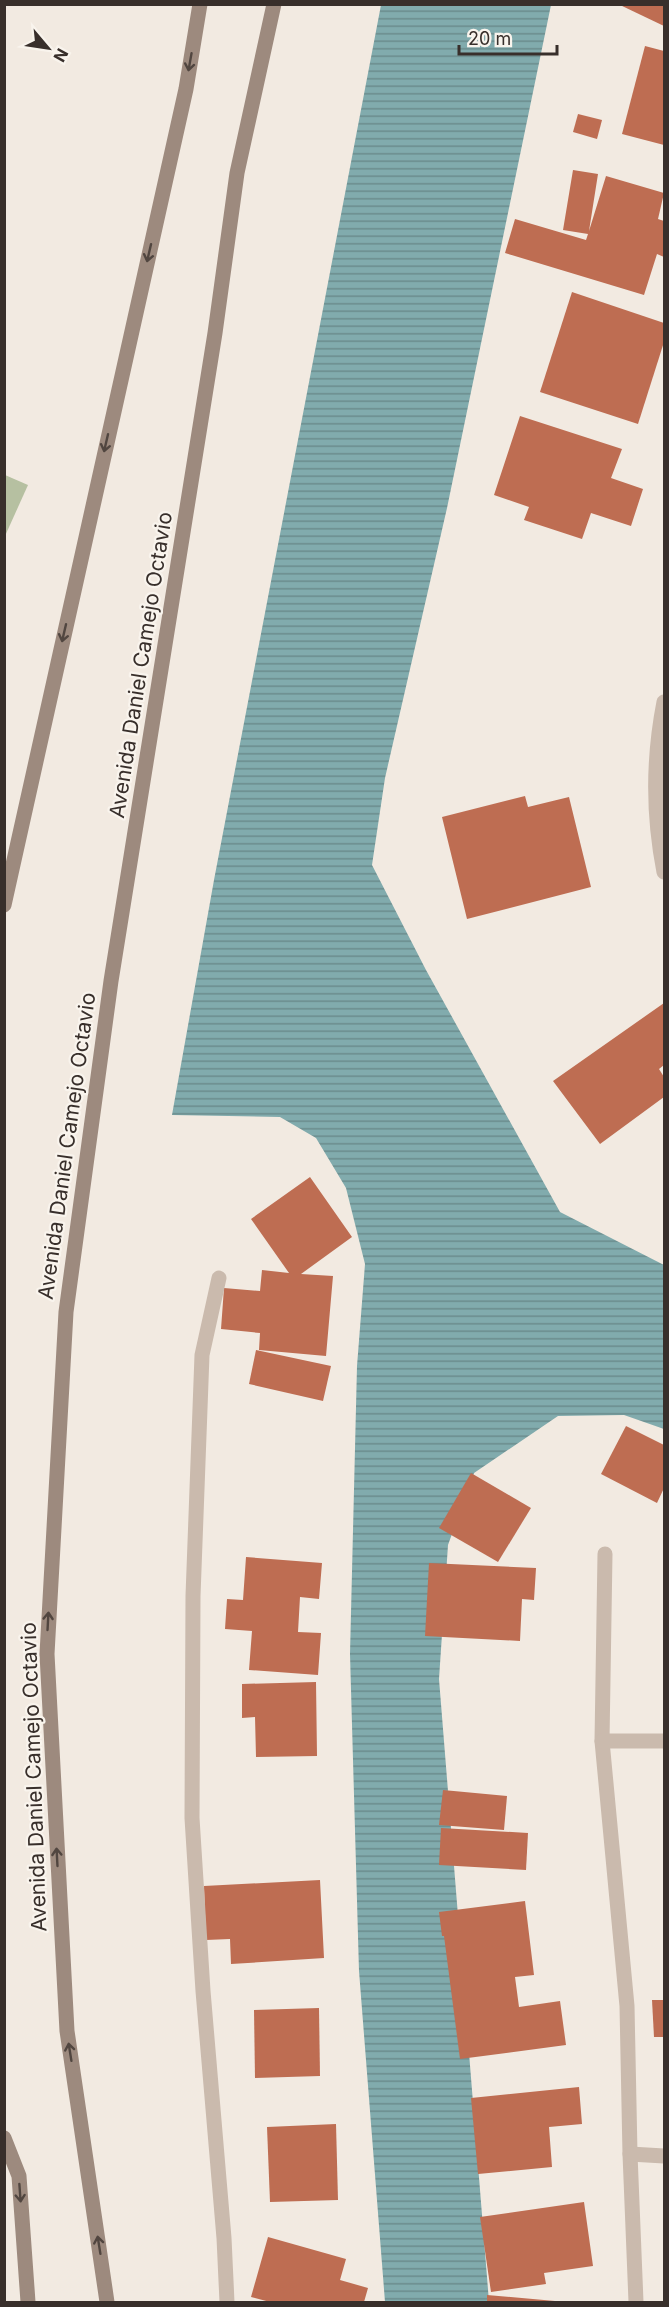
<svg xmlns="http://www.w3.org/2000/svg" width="669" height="2307" font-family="Inter,sans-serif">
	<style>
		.green { fill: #b6c0a1 }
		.water { fill: url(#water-rules) }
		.building { fill: #be6d52 }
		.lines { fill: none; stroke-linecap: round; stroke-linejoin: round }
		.street { stroke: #cabaad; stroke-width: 15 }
		.secondary { stroke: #9d8a7e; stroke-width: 15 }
		.oneway { stroke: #514640 }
		.labels { text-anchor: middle; stroke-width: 4.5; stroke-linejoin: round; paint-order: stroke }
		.street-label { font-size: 21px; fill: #382f2b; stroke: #f9f4ed }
	</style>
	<defs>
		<pattern id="water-rules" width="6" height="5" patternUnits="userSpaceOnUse" patternTransform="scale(1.5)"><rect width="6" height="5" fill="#81abad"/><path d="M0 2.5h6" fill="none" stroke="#6b8c8d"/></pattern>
	</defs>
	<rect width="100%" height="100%" fill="#f2eae1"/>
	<!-- green -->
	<path class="green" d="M 5,475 L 28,485 L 5,536 Z"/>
	<!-- water -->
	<path class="water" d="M 381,5 L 551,5 L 447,508 L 385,778 L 372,865 L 426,970 L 560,1212 L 664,1265 L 664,1429 L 624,1415 L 558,1416 L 474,1473 L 448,1545 L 439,1679 L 489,2302 L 385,2302 L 359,1971 L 350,1654 L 357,1366 L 365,1264 L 346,1188 L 316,1138 L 280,1117 L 172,1115 L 214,880 Z"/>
	<!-- building -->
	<g class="building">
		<path d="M 620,5 L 664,5 L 664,26 Z"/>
		<path d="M 645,46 L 664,51 L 664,145 L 622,134 Z"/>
		<path d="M 578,114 L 602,120 L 597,139 L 573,132 Z"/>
		<path d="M 573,170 L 598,174 L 589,231 L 606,176 L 664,193 L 658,219 L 664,221 L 664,257 L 657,254 L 644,295 L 505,253 L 515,219 L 586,240 L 588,234 L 563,230 Z"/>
		<path d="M 572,292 L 664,323 L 664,342 L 638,424 L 540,392 Z"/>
		<path d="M 520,416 L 622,449 L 611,478 L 643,489 L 631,526 L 591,513 L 582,539 L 524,520 L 529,507 L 494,495 Z"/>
		<path d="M 525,796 L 528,807 L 569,797 L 591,887 L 467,919 L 442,817 Z"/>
		<path d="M 664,1003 L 664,1065 L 659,1069 L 664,1077 L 664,1097 L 600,1144 L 553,1081 Z"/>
		<path d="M 310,1177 L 352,1237 L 301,1274 L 333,1276 L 326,1356 L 259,1350 L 260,1333 L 221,1329 L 224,1288 L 260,1291 L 262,1270 L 289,1273 L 251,1219 Z"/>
		<path d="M 256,1350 L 331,1366 L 323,1401 L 249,1384 Z"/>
		<path d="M 626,1426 L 664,1445 L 664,1488 L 657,1503 L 601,1474 Z"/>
		<path d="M 471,1473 L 531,1508 L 498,1562 L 439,1528 Z"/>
		<path d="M 246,1557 L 322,1563 L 319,1599 L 300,1597 L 298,1632 L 321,1633 L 318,1675 L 249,1670 L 252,1631 L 225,1629 L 227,1599 L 243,1600 Z"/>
		<path d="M 429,1563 L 536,1568 L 534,1600 L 522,1599 L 520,1641 L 425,1636 Z"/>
		<path d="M 316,1682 L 317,1756 L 256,1757 L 255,1717 L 242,1718 L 242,1684 Z"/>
		<path d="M 443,1790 L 507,1796 L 504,1830 L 439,1825 Z"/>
		<path d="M 441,1828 L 528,1833 L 526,1870 L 439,1865 Z"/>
		<path d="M 320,1880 L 324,1958 L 231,1964 L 230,1939 L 206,1940 L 204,1886 Z"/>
		<path d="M 525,1901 L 534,1975 L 515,1977 L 519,2007 L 560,2001 L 566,2045 L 460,2059 L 444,1936 L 442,1936 L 439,1912 Z"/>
		<path d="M 652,2000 L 664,2000 L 664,2037 L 654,2037 Z"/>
		<path d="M 319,2008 L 320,2076 L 255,2078 L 254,2010 Z"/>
		<path d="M 579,2087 L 582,2124 L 549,2127 L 552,2167 L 478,2174 L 471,2098 Z"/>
		<path d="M 336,2124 L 338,2200 L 270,2202 L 267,2127 Z"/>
		<path d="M 584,2202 L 593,2266 L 544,2273 L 546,2284 L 491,2292 L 480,2217 Z"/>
		<path d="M 268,2237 L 346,2259 L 340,2280 L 368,2288 L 364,2302 L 270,2302 L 251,2297 Z"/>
		<path d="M 487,2295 L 555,2301 L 555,2302 L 487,2302 Z"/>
	</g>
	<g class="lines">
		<!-- street -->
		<g class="street">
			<path d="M 664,702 C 653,758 653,816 664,872"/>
			<path d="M 219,1278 L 202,1355 L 193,1596 L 192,1818 L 203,1991 L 224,2238 L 227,2302"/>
			<path d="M 605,1554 L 602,1741 L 627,2006 L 630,2154 L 636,2302"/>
			<path d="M 602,1741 L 664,1741"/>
			<path d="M 630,2154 L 664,2156"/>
		</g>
		<!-- secondary -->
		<g class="secondary">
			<path d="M 4,905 L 186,89 L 200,4"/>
			<path d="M 4,2138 L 19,2176 L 28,2302"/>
			<path d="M 107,2302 L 67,2031 L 47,1654 L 66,1312 L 111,981 L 215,333 L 237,173 L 274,4"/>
		</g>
	</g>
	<!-- one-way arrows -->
	<defs><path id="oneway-shaft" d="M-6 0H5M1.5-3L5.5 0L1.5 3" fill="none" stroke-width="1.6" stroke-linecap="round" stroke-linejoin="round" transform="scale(1.5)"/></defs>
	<g class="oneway">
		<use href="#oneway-shaft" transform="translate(190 62) rotate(100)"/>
		<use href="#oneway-shaft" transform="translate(149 253) rotate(103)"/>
		<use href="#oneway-shaft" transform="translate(106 443) rotate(103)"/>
		<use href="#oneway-shaft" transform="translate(64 633) rotate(103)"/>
		<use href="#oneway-shaft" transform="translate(48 1621) rotate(-87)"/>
		<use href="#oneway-shaft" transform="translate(57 1857) rotate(-93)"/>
		<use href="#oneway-shaft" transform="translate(70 2052) rotate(-99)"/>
		<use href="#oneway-shaft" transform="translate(20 2193) rotate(86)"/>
		<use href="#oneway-shaft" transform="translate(99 2245) rotate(-99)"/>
	</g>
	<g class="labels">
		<!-- street labels -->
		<g class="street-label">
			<text transform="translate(141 665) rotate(-81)" y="7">Avenida Daniel Camejo Octavio</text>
			<text transform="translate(67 1146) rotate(-82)" y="7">Avenida Daniel Camejo Octavio</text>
			<text transform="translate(34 1777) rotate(-92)" y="7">Avenida Daniel Camejo Octavio</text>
		</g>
	</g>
	<!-- border -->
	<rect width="669" height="2307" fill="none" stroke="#382f2b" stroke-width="12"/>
	<!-- north arrow -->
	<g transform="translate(48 48) rotate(119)" stroke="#f9f4ed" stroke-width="4.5" paint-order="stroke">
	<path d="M0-4.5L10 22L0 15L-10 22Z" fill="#382f2b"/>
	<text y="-9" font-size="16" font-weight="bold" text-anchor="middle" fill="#382f2b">N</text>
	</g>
	<!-- scale -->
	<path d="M459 45v9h98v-9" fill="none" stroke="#382f2b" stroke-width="3"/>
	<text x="468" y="45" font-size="18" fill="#382f2b" stroke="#f9f4ed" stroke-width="4.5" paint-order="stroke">20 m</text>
</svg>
